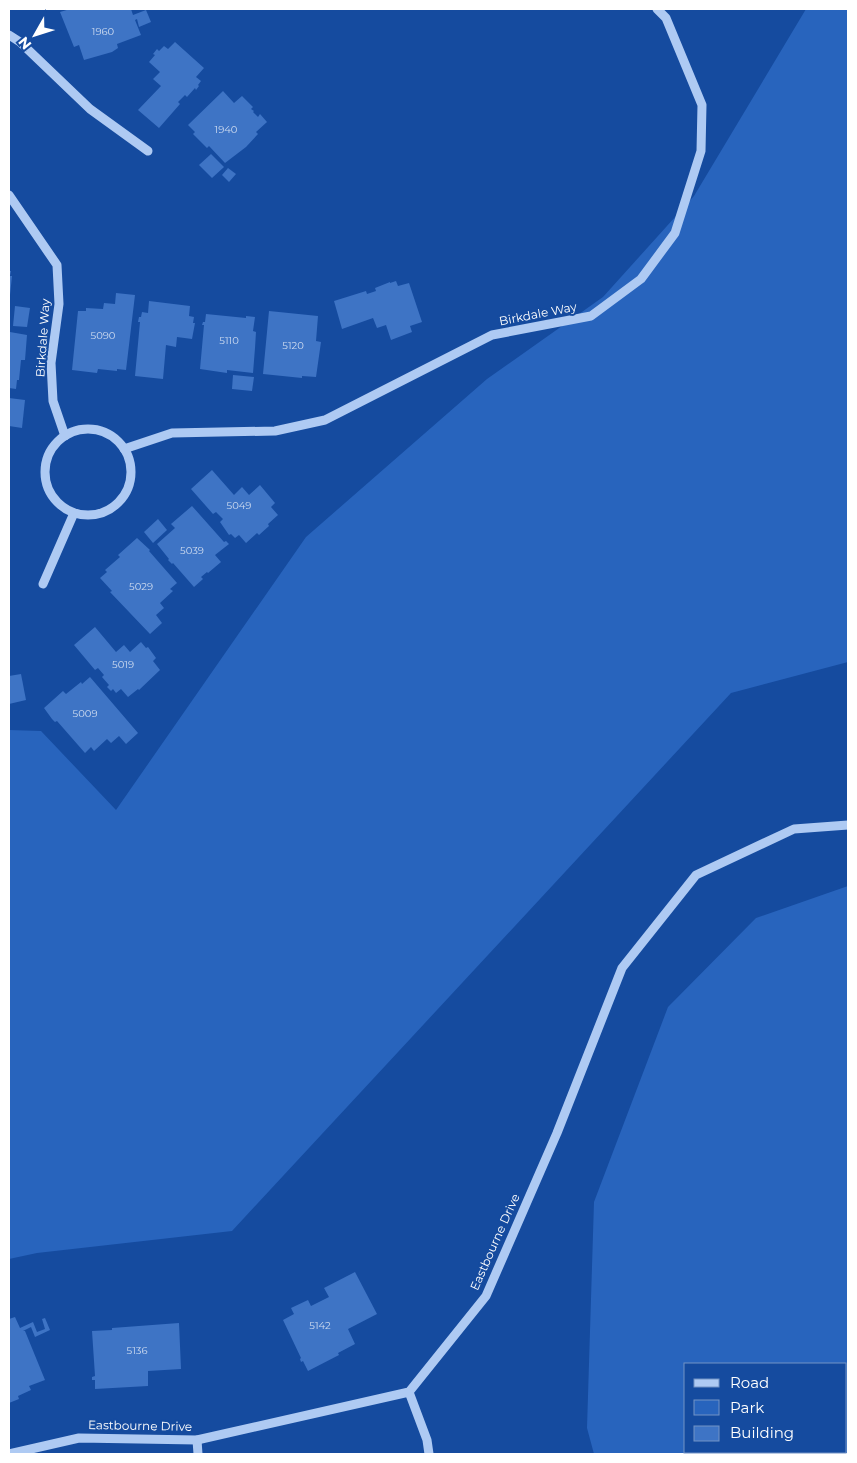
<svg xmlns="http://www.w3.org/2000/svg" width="857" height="1463" font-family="Montserrat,sans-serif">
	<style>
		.green { fill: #2864bd; fill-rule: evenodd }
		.building { fill: #3e74c5 }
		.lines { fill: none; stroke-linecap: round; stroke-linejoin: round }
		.minor { stroke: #aecaf3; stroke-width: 9 }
		.labels { text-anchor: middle; stroke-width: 4; stroke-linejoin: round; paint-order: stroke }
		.number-label { font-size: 10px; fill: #cfdcf0 }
		.street-label { font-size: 12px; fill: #fff; stroke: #154b9f }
	</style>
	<rect width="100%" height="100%" fill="#154b9f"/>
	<!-- green -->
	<g class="green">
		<path d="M 806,9 L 848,9 L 848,662 L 731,693 L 232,1231 L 37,1253 L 9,1259 L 9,730 L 41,731 L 116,810 L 306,537 L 487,379 L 603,297 L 694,196 Z"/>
		<path d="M 848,886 L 848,1454 L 594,1454 L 587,1428 L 594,1202 L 668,1007 L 756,918 ZM 686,1364 L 846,1364 L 846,1452 L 686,1452 Z"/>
	</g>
	<!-- building -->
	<g class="building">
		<path d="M 70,9 L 131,9 L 133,15 L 146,10 L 151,22 L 139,27 L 137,19 L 135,20 L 141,35 L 117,44 L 118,48 L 112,52 L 84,60 L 79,45 L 74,47 L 60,12 Z"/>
		<path d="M 175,42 L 204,68 L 196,77 L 201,81 L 198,85 L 199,86 L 196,90 L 195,88 L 187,97 L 185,95 L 178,102 L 180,104 L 159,128 L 138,110 L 161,86 L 153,79 L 160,72 L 149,62 L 155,55 L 153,54 L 157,49 L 159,51 L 164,46 L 168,49 Z"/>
		<path d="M 223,91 L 234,103 L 242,96 L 253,107 L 251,109 L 254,111 L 253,112 L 258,117 L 260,114 L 267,122 L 256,132 L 258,134 L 246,147 L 225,163 L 209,146 L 207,148 L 193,134 L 195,132 L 188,125 Z"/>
		<path d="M 211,154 L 224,167 L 212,178 L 199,165 Z"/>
		<path d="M 228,168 L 236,174 L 229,182 L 222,175 Z"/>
		<path d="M 9,271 L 11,271 L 10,276 L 12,276 L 10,295 L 9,295 Z"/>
		<path d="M 396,281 L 398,286 L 409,283 L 422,322 L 410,326 L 412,332 L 391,340 L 386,325 L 377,328 L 373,318 L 342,329 L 334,301 L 366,291 L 367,294 L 376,291 L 375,288 L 390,282 L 390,283 Z"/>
		<path d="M 116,293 L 135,295 L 126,370 L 117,369 L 117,371 L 98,369 L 97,373 L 72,370 L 78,311 L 86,311 L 86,308 L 103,309 L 104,303 L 115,304 Z"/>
		<path d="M 149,301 L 190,306 L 189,316 L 194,317 L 193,323 L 195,323 L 192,339 L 177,337 L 176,347 L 166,345 L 163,379 L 135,376 L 140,322 L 138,322 L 139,317 L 141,317 L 142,312 L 148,313 Z"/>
		<path d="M 15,306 L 30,308 L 27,327 L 13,326 Z"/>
		<path d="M 269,311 L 318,316 L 316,341 L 321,342 L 316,377 L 302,376 L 302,378 L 263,374 Z"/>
		<path d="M 206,314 L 246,318 L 246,316 L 255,317 L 253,331 L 256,332 L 255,348 L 253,373 L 227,370 L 227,373 L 200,369 L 204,325 L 202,325 L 203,322 L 205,322 Z"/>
		<path d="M 10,332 L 27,335 L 25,360 L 21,360 L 19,380 L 17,380 L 16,389 L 9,388 L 9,333 Z"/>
		<path d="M 233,375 L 254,377 L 252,391 L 232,389 Z"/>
		<path d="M 9,398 L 25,400 L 22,428 L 9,426 Z"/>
		<path d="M 212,470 L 234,495 L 242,487 L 249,495 L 260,485 L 275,503 L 271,507 L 278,515 L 268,524 L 269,526 L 259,535 L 257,533 L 246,543 L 239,535 L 235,538 L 231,534 L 229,535 L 220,522 L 223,519 L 216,512 L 213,514 L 191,489 Z"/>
		<path d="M 192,506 L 224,542 L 226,541 L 229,544 L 215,555 L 221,562 L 208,573 L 207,572 L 201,577 L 203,579 L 194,587 L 173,563 L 172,564 L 168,560 L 169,559 L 157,544 L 175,528 L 171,524 Z"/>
		<path d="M 158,519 L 167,530 L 153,543 L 144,532 Z"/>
		<path d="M 137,538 L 150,550 L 149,551 L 177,583 L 170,589 L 173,591 L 160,603 L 164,608 L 156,615 L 162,623 L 150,634 L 110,592 L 112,591 L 100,578 L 107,572 L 105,570 L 120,557 L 118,555 Z"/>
		<path d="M 95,627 L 116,652 L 124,645 L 130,652 L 141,642 L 146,648 L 148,647 L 156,658 L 153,661 L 160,670 L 139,690 L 138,689 L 128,697 L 121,689 L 116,693 L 113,689 L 111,691 L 107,687 L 109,685 L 102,677 L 104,675 L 98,668 L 95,670 L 74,645 Z"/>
		<path d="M 21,674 L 26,700 L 9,704 L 9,676 Z"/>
		<path d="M 90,677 L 138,733 L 126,744 L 119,736 L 111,743 L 107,739 L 94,751 L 91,747 L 85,753 L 57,721 L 55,722 L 52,719 L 44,708 L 63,691 L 66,694 L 81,682 L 82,684 Z"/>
		<path d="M 355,1272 L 377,1314 L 348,1329 L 355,1344 L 338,1353 L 339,1355 L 308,1371 L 303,1361 L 301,1362 L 300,1359 L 301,1358 L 283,1320 L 294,1314 L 291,1308 L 308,1300 L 311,1306 L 329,1297 L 324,1288 Z"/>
		<path d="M 15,1317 L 20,1328 L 33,1322 L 37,1332 L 45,1329 L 42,1319 L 45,1318 L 50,1330 L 35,1337 L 31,1327 L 23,1331 L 25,1331 L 45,1380 L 29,1386 L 31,1390 L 18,1396 L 19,1399 L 9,1403 L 9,1319 Z"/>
		<path d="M 179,1323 L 181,1369 L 148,1371 L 148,1386 L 95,1389 L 95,1380 L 92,1380 L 92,1377 L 95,1376 L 92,1331 L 112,1330 L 112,1328 Z"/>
	</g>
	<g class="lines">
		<!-- minor -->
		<g class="minor">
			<path d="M 9,35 L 20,42 L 90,109 L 148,151"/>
			<path d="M 9,195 L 57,265 L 59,304 L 51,363 L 53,401 L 65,436"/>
			<circle cx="88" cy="472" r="43"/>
			<path d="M 124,449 L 172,433 L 275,431 L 325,420 L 492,335 L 591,316 L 641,279 L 675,233 L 701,151 L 702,105 L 666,18 L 657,9"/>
			<path d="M 43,584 L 74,513"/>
			<path d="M 409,1392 L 427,1440 L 429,1454"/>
			<path d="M 197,1440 L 198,1454"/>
			<path d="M 9,1454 L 79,1438 L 197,1440 L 409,1392 L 486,1296 L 557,1133 L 622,968 L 696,875 L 794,829 L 848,825"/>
		</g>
	</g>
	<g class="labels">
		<!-- number labels -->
		<g class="number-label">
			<text x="103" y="35">1960</text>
			<text x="226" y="133">1940</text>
			<text x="103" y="339">5090</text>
			<text x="229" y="344">5110</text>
			<text x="293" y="349">5120</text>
			<text x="239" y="509">5049</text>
			<text x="192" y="554">5039</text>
			<text x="141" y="590">5029</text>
			<text x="123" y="668">5019</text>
			<text x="85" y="717">5009</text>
			<text x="320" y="1329">5142</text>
			<text x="137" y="1354">5136</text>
		</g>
		<!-- street labels -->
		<g class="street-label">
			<text transform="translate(538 314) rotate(-11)" y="4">Birkdale Way</text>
			<text transform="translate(43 338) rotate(-86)" y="4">Birkdale Way</text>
			<text transform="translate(495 1242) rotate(-66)" y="4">Eastbourne Drive</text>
			<text transform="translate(140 1426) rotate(1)" y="4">Eastbourne Drive</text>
		</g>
	</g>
	<!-- border -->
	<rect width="857" height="1463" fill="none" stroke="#ffffff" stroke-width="20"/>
	<!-- legend -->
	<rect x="684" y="1363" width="162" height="90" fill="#154b9f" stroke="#7393c5"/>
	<rect x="694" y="1379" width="25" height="8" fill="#aecaf3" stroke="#7393c5"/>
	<text x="730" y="1388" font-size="15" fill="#ffffff">Road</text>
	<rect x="694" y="1400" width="25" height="15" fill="#2864bd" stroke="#7393c5"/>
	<text x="730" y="1413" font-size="15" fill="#ffffff">Park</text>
	<rect x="694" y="1426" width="25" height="15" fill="#3e74c5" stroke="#7393c5"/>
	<text x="730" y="1438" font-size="15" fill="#ffffff">Building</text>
	<!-- north arrow -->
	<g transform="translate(35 35) rotate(231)" stroke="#154b9f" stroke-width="4" paint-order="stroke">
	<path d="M0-4L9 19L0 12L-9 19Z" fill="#ffffff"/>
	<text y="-8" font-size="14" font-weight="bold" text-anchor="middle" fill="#ffffff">N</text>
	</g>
</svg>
